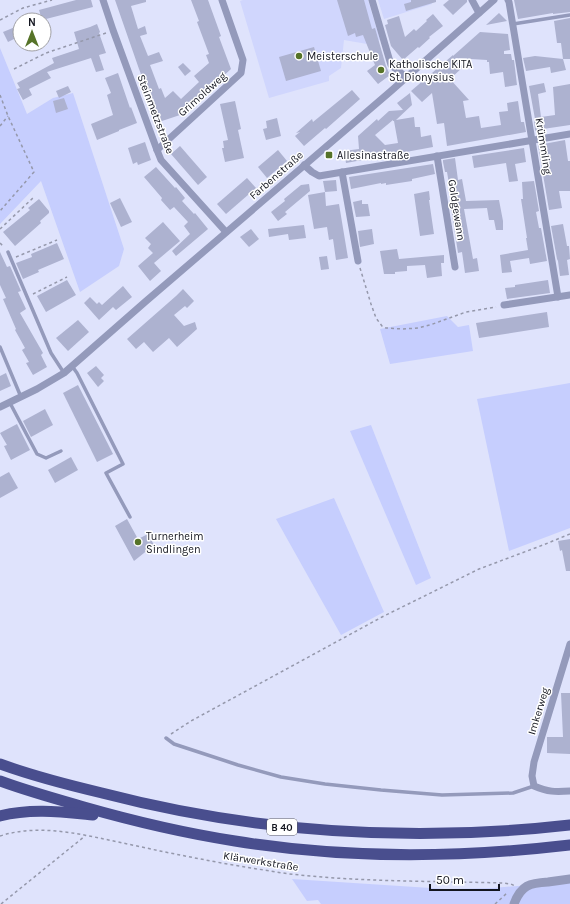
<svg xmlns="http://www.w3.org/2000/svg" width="570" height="904" font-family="Karla,sans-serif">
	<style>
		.built { fill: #d0d6fd }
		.green { fill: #c6cefe }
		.building { fill: #adb2d0; fill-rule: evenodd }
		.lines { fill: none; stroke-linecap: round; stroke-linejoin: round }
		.path { stroke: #9598ab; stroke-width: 1.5; stroke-dasharray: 3 3; stroke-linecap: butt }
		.service { stroke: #949abb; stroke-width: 3.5 }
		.minor { stroke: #949abb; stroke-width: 7 }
		.tertiary { stroke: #949abb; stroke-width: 9 }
		.trunk { stroke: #494e8e; stroke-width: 11 }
		.poi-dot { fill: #567328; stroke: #fff; stroke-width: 1.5 }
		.labels { text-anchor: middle; stroke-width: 3; stroke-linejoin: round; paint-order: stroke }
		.shield { fill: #fff; stroke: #5a5b62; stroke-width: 1 }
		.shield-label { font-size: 10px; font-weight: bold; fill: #13151f }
		.poi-label { font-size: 11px; fill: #13151f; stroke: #fff; text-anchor: start }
		.street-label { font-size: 11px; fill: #13151f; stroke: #fff }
	</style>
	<rect width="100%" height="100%" fill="#dfe3fc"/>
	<!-- built -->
	<g class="built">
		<path d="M 243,0 L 368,0 L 380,40 L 367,44 L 344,40 L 341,68 L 329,76 L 329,81 L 269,98 L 240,1 Z"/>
		<path d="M 378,0 L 430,0 L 432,4 L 384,19 Z"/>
	</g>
	<!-- green -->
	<g class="green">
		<path d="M 0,48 L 27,114 L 53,98 L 73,93 L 124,249 L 119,266 L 80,292 L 41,181 L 0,224 Z"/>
		<path d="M 447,316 L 458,327 L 469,325 L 473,351 L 390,364 L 380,329 Z"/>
		<path d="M 570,383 L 570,528 L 509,551 L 477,399 Z"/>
		<path d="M 371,425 L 431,578 L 416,585 L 350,431 Z"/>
		<path d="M 334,498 L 384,612 L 341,635 L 276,519 Z"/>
		<path d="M 292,879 L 446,889 L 492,888 L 570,882 L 570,904 L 321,904 L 318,900 L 307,901 Z"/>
	</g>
	<!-- building -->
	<g class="building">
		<path d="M 76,0 L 91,0 L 93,7 L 42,20 L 39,10 Z"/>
		<path d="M 115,0 L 146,0 L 146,2 L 131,6 L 138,29 L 145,26 L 147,34 L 140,36 L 148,56 L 159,52 L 163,61 L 150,65 L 159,89 L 161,88 L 165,98 L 173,91 L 181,99 L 199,82 L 194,76 L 209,63 L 206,55 L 209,54 L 197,22 L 199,21 L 191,0 L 208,0 L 221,36 L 219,37 L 231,69 L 180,115 L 159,122 L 139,69 Z"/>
		<path d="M 337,0 L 364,0 L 372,29 L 375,28 L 386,66 L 390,75 L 378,84 L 367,71 L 375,65 L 363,35 L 356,37 L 355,33 L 348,36 Z"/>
		<path d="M 411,0 L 436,0 L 436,2 L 406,11 L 404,4 L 411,2 Z"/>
		<path d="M 449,0 L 467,0 L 467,2 L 453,15 L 443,5 Z"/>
		<path d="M 514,0 L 570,0 L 570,12 L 553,14 L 553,13 L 518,19 Z"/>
		<path d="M 499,13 L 507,21 L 486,25 Z"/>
		<path d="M 433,14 L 443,26 L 429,37 L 430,38 L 419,48 L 418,47 L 403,60 L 391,46 L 385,25 L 388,24 L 387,20 L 399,16 L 405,37 L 414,29 L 416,31 L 427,21 L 426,20 Z"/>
		<path d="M 570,18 L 570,59 L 563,59 L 561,43 L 557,43 L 554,21 Z"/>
		<path d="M 97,24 L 100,32 L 99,33 L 106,53 L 99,55 L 104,70 L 96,72 L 91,58 L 47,72 L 51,78 L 29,89 L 32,95 L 23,100 L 17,89 L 20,88 L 17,83 L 54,63 L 52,58 L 79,49 L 74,32 L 90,27 Z"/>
		<path d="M 20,25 L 20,36 L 8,42 L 3,32 Z"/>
		<path d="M 480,32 L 508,34 L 510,50 L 504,51 L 504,54 L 511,54 L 512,60 L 514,60 L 517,85 L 505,87 L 503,72 L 490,74 L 489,62 L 487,62 L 487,60 L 455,58 L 463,67 L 450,79 L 469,100 L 463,101 L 466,118 L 479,116 L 481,128 L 501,125 L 499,112 L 508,111 L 507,103 L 518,101 L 521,122 L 524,122 L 526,132 L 447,146 L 444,123 L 437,124 L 432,93 L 422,102 L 411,91 L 453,55 L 453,56 Z"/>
		<path d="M 314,47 L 321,71 L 286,81 L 279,57 Z"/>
		<path d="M 535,56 L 563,59 L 566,70 L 551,73 L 550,67 L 526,71 L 523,58 Z"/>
		<path d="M 183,63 L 191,71 L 185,76 L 178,67 Z"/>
		<path d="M 118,73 L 130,108 L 131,107 L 137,123 L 119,130 L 119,131 L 97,140 L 91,124 L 113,115 L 107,95 L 111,93 L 105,78 Z"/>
		<path d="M 544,83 L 546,92 L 538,94 L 541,117 L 555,115 L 553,87 L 570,84 L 570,125 L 543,129 L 543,132 L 537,133 L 536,130 L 535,131 L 534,120 L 535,120 L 535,119 L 529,86 Z"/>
		<path d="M 68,86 L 71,92 L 59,98 L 56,91 Z"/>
		<path d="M 352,90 L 360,99 L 326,129 L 325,128 L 304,146 L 295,136 L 300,132 L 296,133 L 312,119 L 313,122 Z"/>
		<path d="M 410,93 L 412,105 L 396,120 L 414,117 L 415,127 L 420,127 L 421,137 L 431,135 L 433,147 L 346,163 L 344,151 L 359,149 L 358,136 L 377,119 L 378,121 L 389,111 L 403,110 L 397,103 ZM 393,120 L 393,121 L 394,121 L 398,143 L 385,145 L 375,135 Z"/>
		<path d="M 64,98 L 68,109 L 56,113 L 53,101 Z"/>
		<path d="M 235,101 L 241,129 L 238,130 L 244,158 L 225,162 L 222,148 L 224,148 L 223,141 L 228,140 L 220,104 Z"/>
		<path d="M 277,118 L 281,136 L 266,140 L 263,129 L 267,128 L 266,121 Z"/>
		<path d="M 565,140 L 568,161 L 570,161 L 570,191 L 559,191 L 562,208 L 549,210 L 538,145 Z"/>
		<path d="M 145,142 L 151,160 L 138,165 L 137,162 L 133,164 L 128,148 Z"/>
		<path d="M 180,146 L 207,177 L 198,185 L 171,154 Z"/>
		<path d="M 524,148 L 526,162 L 515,164 L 518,181 L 509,182 L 506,163 L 474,168 L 472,156 Z"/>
		<path d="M 278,150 L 287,161 L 267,178 L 258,167 Z"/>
		<path d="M 455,158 L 458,180 L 462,179 L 466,201 L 499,200 L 503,221 L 503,230 L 496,230 L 494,220 L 489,220 L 487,208 L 464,209 L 473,259 L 477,258 L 479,271 L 465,273 L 462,252 L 458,253 L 452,214 L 450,203 L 452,202 L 447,172 L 445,172 L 443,162 L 443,160 Z"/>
		<path d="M 433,164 L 435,174 L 412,179 L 412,181 L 386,185 L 386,183 L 381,184 L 381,183 L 351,189 L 349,177 Z"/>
		<path d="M 156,167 L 175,188 L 176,187 L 185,198 L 182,201 L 194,214 L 195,213 L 208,229 L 176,256 L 172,251 L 190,234 L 184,226 L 188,222 L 174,207 L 170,210 L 161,200 L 162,198 L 144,177 Z"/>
		<path d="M 247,178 L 256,188 L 226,214 L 217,204 Z"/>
		<path d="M 336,180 L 337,191 L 325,192 L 326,206 L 339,204 L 348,258 L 336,260 L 333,239 L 329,240 L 327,227 L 314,229 L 308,195 L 325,192 L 323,181 Z"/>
		<path d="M 534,181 L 539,211 L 536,212 L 539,228 L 541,228 L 547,261 L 530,264 L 529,258 L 510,261 L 512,272 L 502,273 L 500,255 L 528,250 L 526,238 L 527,238 L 521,199 L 523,199 L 522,182 Z"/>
		<path d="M 309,184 L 310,191 L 285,212 L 287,214 L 278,221 L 271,212 L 285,201 L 284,199 L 301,185 Z"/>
		<path d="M 429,191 L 430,200 L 429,200 L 434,234 L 420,236 L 414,194 Z"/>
		<path d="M 120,198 L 132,222 L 121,227 L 110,203 Z"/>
		<path d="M 39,199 L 49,211 L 49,213 L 40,221 L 41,223 L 15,246 L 3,232 L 30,210 L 28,208 Z"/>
		<path d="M 362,200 L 362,204 L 368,204 L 370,216 L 356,217 L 353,202 Z"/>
		<path d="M 163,222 L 180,241 L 154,263 L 161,271 L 150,281 L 138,266 L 153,253 L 148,248 L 151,244 L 145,238 Z"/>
		<path d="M 563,224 L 567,246 L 569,246 L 570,259 L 567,260 L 569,275 L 560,276 L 558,261 L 557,259 L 551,226 Z"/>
		<path d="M 304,225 L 306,238 L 289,240 L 288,234 L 269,237 L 268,229 Z"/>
		<path d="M 251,229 L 259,239 L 249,247 L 240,237 Z"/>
		<path d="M 372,229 L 374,244 L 360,247 L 358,231 Z"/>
		<path d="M 57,243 L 64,259 L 38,270 L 39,272 L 23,279 L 16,263 L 32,257 L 31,254 Z"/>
		<path d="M 397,249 L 399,259 L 444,255 L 444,263 L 441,263 L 442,276 L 427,278 L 425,265 L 407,266 L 407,271 L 395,272 L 395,274 L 384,274 L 380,251 Z"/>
		<path d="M 0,252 L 7,267 L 10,266 L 21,291 L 18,292 L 26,309 L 20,313 L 43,353 L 41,355 L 47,367 L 33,375 L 26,363 L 29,362 L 22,350 L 25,348 L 15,330 L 16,329 L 3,299 L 6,298 L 0,285 Z"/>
		<path d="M 327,256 L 329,269 L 321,270 L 319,257 Z"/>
		<path d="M 67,280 L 76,295 L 46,312 L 37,296 Z"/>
		<path d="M 548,280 L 550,293 L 507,299 L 505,288 L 515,287 L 515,285 Z"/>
		<path d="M 123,286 L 132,297 L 116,310 L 113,307 L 99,320 L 84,303 L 90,297 L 97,304 L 99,302 L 102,305 Z"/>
		<path d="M 183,289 L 194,301 L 187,308 L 185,306 L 174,315 L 184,326 L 195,322 L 197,329 L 177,347 L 169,338 L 153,352 L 144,342 L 136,349 L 127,339 L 176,296 Z"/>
		<path d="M 547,312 L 549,327 L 479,338 L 476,323 Z"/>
		<path d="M 78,320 L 89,332 L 68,351 L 56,338 Z"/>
		<path d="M 96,366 L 104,375 L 101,378 L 104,381 L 98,387 L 87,373 Z"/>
		<path d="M 6,373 L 11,386 L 0,391 L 0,376 Z"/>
		<path d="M 78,385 L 113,454 L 97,462 L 63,393 Z"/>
		<path d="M 45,409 L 53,425 L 31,437 L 23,421 Z"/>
		<path d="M 17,424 L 30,450 L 11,460 L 4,446 L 7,445 L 0,433 Z"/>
		<path d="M 71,457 L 78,470 L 55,483 L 48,470 Z"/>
		<path d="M 9,472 L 18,488 L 0,498 L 0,477 Z"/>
		<path d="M 127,519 L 138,539 L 148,534 L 154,545 L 134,561 L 115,526 Z"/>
		<path d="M 570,539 L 570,571 L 566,571 L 562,550 L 560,551 L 558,541 Z"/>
		<path d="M 561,693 L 570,693 L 570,754 L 547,753 L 547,737 L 563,737 Z"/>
	</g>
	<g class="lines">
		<!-- path -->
		<g class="path">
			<path d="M 0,20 L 23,8 L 52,0"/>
			<path d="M 14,69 L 46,53 L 106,33"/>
			<path d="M 0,95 L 8,116 L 34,172 L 0,211"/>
			<path d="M 0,126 L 8,116"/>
			<path d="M 0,229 L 34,197"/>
			<path d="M 0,243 L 4,247"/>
			<path d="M 16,257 L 57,240"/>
			<path d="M 360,268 L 371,304 L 376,318 L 382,326 L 386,328 L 403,329 L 418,328 L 430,325 L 466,312 L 496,307"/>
			<path d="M 33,294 L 67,277"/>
			<path d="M 171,734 L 191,721 L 382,617 L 479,569 L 543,545 L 570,534"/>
			<path d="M 0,836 C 34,825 71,832 104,839 C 123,843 142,847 160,851 C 195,858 230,865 264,870 C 276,872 288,874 300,875 C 367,882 435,881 502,883 L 511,884 L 515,886"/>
			<path d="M 1,904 L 85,836"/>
			<path d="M 495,904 L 506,894 L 508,893"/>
		</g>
		<!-- service -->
		<g class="service">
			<path d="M 513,24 L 570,15"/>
			<path d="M 8,252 L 51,353 L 64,373"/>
			<path d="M 0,347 L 21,397"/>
			<path d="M 72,366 L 77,373 L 123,464 L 106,473 L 130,517"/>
			<path d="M 10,403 L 37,454 L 46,458 L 61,451"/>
			<path d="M 166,738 L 174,744 L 238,765 L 281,777 L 325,784 L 381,790 L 442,795 L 513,793 L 534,786"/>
		</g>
		<!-- minor -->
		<g class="minor">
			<path d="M 103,0 L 113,30 L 157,150 L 161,160 L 226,232"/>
			<path d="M 372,0 L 391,65 L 406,77"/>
			<path d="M 472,0 L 479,13"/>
			<path d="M 508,0 L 509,2 L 558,297"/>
			<path d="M 157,150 L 241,73 L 243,60 L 222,0"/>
			<path d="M 437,156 L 455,267"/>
			<path d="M 304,165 L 312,172 L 319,176 L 570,134"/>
			<path d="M 342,172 L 358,261"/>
			<path d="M 504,305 L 570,295"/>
			<path d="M 0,407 L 37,389 L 64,373 L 145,302 L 391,91 L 494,0"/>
			<path d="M 570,644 L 534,762 L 532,776 L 534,786 C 548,792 555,792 570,791"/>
		</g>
		<!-- tertiary -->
		<path class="tertiary" d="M 514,904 C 521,885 530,883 548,882 C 555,881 563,880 570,879"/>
		<!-- trunk -->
		<g class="trunk">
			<path d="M 0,764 C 33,776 68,785 102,793 C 256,833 411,843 570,825"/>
			<path d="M 0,781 C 27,791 56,799 84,807 C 133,821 184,833 235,841 C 345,859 459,858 570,845"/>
			<path d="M 0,816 C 31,808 62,812 93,815"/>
		</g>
	</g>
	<!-- markers -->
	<g class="poi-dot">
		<circle cx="299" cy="56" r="4"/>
		<circle cx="381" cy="70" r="4"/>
		<rect x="325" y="151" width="8" height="8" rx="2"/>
		<circle cx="138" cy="542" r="4"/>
	</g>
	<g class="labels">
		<!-- shield labels -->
		<rect class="shield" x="267" y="819" width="30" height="16" rx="3"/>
		<g class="shield-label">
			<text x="282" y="831">B 40</text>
		</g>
		<!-- poi labels -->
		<g class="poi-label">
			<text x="307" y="60">Meisterschule</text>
			<text x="389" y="68">Katholische KITA<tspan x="389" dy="13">St. Dionysius</tspan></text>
			<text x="337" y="159">Allesinastraße</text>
			<text x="146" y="540">Turnerheim<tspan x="146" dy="13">Sindlingen</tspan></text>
		</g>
		<!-- street labels -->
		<g class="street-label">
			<text transform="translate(202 94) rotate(-42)" y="4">Grimoldweg</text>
			<text transform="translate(156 114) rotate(69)" y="4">Steinmetzstraße</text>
			<text transform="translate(544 146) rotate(81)" y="4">Krümmling</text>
			<text transform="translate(276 175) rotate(-41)" y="4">Farbenstraße</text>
			<text transform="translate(457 210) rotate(81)" y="4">Goldgewann</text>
			<text transform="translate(538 711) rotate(-73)" y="4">Imkerweg</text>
			<text transform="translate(261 861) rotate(9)" y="4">Klärwerkstraße</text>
		</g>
	</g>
	<!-- north arrow -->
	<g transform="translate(32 32)"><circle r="19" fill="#ffffff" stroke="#a1a1a5"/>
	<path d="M0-3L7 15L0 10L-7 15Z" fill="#567328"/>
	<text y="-6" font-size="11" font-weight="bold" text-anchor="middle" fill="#13151f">N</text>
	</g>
	<!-- scale -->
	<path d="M430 884v6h69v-6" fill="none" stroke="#13151f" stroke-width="2"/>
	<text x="436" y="884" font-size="12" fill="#13151f" stroke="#ffffff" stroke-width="3" paint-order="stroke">50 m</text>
</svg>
